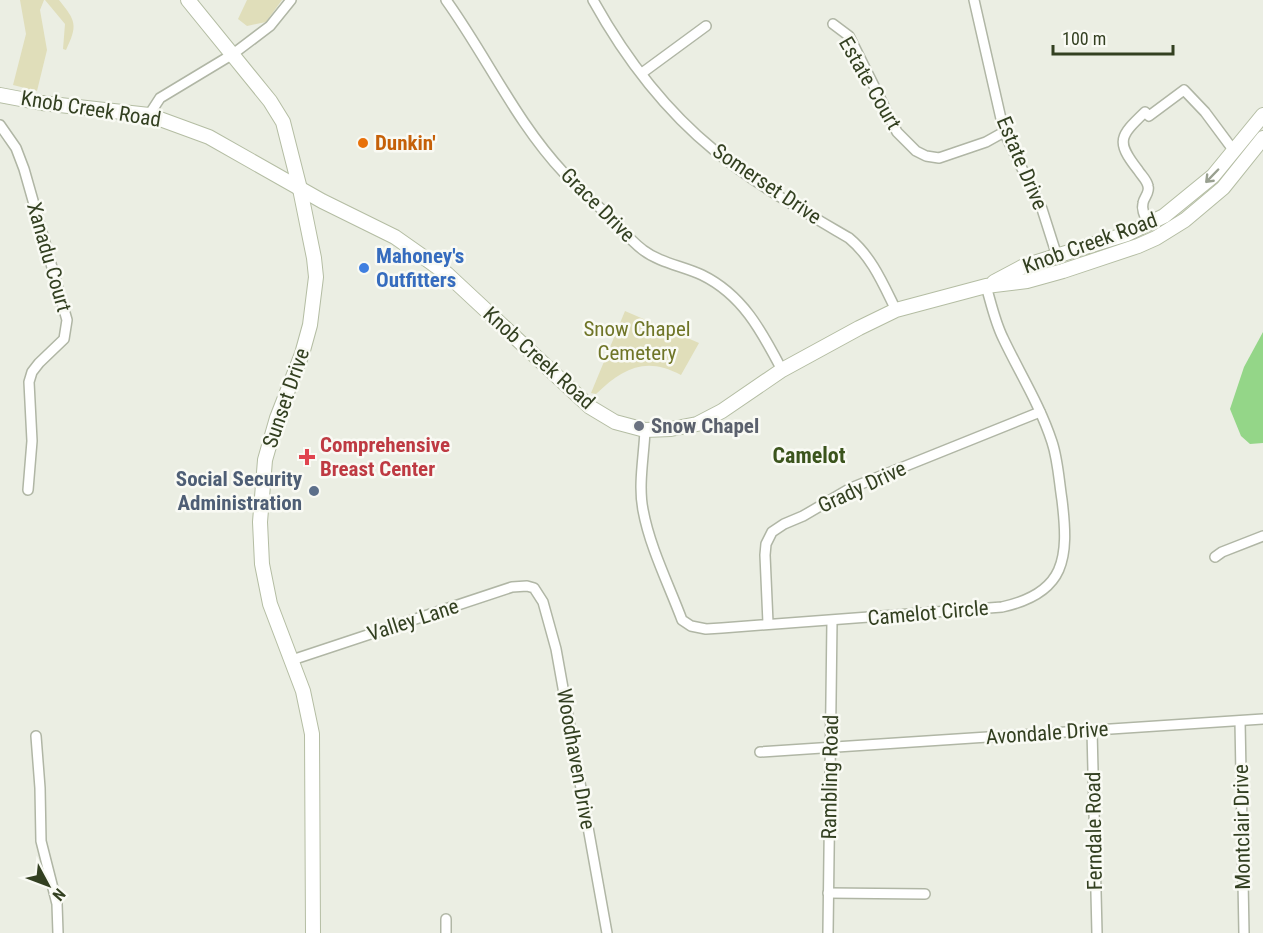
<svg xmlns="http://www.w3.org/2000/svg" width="1263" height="933" font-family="'Roboto Condensed',sans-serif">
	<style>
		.green { fill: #e0deba }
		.water { fill: #94d688 }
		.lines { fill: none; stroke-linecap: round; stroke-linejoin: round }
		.street-casing { stroke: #b0b6a5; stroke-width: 12 }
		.secondary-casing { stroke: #b4bda3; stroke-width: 16 }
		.street { stroke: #fff; stroke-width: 9 }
		.secondary { stroke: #fff; stroke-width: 14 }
		.oneway { stroke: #99a090 }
		.food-dot { fill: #e8710a; stroke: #f9faf4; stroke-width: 2 }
		.shop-dot { fill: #3f7fe0; stroke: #f9faf4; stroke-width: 2 }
		.worship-dot { fill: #6b7280; stroke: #f9faf4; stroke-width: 2 }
		.health-dot { fill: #e0444e; stroke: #f9faf4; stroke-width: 2 }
		.service-dot { fill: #5c6f8a; stroke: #f9faf4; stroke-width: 2 }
		.labels { text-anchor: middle; stroke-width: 5; stroke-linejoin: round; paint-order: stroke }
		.street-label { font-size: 21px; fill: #334021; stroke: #f9faf4 }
		.food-label { font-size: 21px; font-weight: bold; fill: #c56008; stroke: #f9faf4; text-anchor: start }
		.shop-label { font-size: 21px; font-weight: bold; fill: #366cbe; stroke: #f9faf4; text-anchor: start }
		.park-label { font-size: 21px; fill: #6f7527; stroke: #f9faf4 }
		.worship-label { font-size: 21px; font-weight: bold; fill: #5b616d; stroke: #f9faf4; text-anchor: start }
		.health-label { font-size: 21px; font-weight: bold; fill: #be3a42; stroke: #f9faf4; text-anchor: start }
		.service-label { font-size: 21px; font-weight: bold; fill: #4e5e75; stroke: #f9faf4; text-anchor: end }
		.neighbourhood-label { font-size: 22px; font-weight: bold; fill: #3b541c; stroke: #f9faf4 }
	</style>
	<rect width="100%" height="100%" fill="#ebeee3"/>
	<!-- green -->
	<g class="green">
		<path d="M 20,0 L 44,0 L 40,10 L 47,50 L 37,91 L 13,85 L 26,34 Z"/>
		<path d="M 45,0 L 59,0 C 76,21 78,25 66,50 L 63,49 L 65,24 Z"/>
		<path d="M 247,0 L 282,0 L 266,22 L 247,26 L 238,19 Z"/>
		<path d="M 625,311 L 699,343 L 681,375 C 646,356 623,368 596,394 L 591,393 Z"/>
	</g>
	<!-- water -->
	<path class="water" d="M 1263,332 L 1263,443 L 1250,444 L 1241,436 L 1230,409 L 1244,367 Z"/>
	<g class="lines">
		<!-- street casing -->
		<g class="street-casing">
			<g id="street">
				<path d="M 446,0 C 487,57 516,122 564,173 C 580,190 597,205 614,221 C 623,231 632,242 643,250 C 660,263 683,266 702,275 C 743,295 762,332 782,370"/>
				<path d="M 593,0 C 624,56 664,109 714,150 C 755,184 803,211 849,238 C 872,257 883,284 896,310"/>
				<path d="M 974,0 L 1004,132 L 1042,209 L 1057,256"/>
				<path d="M 833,24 L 849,36 L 897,132 L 916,151 L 926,156 L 939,158 L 986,142 L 1004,132"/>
				<path d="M 642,73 L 706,26"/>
				<path d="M 149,115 L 160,98 L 233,54 L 270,26 L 291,0"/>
				<path d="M 0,125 L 16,148 L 24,169 L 67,320 L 64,339 L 39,363 L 32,372 L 29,382 L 32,441 L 28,490"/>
				<path d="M 1149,225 C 1146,218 1141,211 1143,203 C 1144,197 1150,193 1148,186 C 1147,180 1141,175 1138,170 C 1115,141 1120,136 1145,112 L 1149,116 L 1184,90 L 1205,112 L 1234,151"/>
				<path d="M 645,430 C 644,456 638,485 643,510 C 650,548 669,585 682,620 L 691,626 L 706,629 L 722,628 L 1002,607 C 1066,593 1069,558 1062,500 C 1059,481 1058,460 1052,442 C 1040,405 1019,372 1003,338 C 995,322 991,303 986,286"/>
				<path d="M 1215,557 L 1222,552 L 1263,536"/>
				<path d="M 768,623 L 765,555 L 766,544 L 772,532 L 784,524 L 803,516 L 851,488 L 1040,412"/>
				<path d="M 292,660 L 512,587 L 527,586 L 534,588 L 543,602 L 556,649 L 607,933"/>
				<path d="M 1240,721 L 1244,933"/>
				<path d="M 1092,730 L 1097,933"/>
				<path d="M 36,736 L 40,788 L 41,841 L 57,904 L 58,933"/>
				<path d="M 760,752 L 1263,719"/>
				<path d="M 828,893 L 925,894"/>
				<path d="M 446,933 L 446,919"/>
				<path d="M 828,933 L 832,621"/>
			</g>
		</g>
		<!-- secondary casing -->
		<g class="secondary-casing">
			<g id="secondary">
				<path d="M 188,0 L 270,101 L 283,122 L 300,189 L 314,258 L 316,277 L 310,325 L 302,354 L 277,418 L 265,460 L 260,522 L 262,564 L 270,604 L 303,691 L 312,734 L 313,933"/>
				<path d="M 0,95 L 42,103 L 149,115 L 209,137 L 322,201 L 395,237 L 422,256 L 447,274 L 590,407 L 615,422 L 645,430 L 671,429 L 697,424 L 722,411 L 782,370 L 859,328 L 896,310 L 986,286 L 1027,281 L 1063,271 L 1138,246 L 1156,238 L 1185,220 L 1223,188 L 1263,138"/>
				<path d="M 994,282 L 1024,266 L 1127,234 L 1164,216 L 1213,176 L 1263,115"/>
			</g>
		</g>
		<!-- street -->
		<use href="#street" class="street"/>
		<!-- secondary -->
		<use href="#secondary" class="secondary"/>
	</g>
	<!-- one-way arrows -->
	<defs><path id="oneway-shaft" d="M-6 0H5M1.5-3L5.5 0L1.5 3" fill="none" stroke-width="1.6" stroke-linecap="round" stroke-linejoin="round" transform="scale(1.5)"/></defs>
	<use class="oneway" href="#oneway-shaft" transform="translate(1212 176) rotate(134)"/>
	<!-- markers -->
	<circle class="food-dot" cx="363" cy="143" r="6"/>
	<circle class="shop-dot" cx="364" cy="268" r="6"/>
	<circle class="worship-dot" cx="639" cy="426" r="6"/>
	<path class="health-dot" d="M304 448h6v6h6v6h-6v6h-6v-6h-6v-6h6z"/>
	<circle class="service-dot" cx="314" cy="491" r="6"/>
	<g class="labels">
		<!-- street labels -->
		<g class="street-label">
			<text transform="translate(870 83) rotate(60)" y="7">Estate Court</text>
			<text transform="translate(91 109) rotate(9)" y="7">Knob Creek Road</text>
			<text transform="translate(1022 163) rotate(67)" y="7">Estate Drive</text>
			<text transform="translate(767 184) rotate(34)" y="7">Somerset Drive</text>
			<text transform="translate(598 205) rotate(45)" y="7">Grace Drive</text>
			<text transform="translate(1090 243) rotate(-20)" y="7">Knob Creek Road</text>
			<text transform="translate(49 257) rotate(74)" y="7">Xanadu Court</text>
			<text transform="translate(539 358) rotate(42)" y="7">Knob Creek Road</text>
			<text transform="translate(286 398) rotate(-71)" y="7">Sunset Drive</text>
			<text transform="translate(862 487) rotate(-25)" y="7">Grady Drive</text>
			<text transform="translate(928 613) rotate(-5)" y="7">Camelot Circle</text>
			<text transform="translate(413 620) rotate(-18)" y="7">Valley Lane</text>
			<text transform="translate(1047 733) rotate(-4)" y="7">Avondale Drive</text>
			<text transform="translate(576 759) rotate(80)" y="7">Woodhaven Drive</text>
			<text transform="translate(830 777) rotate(-89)" y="7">Rambling Road</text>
			<text transform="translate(1242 827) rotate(-91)" y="7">Montclair Drive</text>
			<text transform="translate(1094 831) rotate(-91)" y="7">Ferndale Road</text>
		</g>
		<!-- food labels -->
		<g class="food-label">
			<text x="375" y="150">Dunkin'</text>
		</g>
		<!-- shop labels -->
		<g class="shop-label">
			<text x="376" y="263">Mahoney's<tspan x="376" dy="24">Outfitters</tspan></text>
		</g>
		<!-- park labels -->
		<g class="park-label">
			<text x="637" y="336">Snow Chapel<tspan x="637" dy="24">Cemetery</tspan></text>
		</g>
		<!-- worship labels -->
		<g class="worship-label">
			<text x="651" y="433">Snow Chapel</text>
		</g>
		<!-- health labels -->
		<g class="health-label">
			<text x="320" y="452">Comprehensive<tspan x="320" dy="24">Breast Center</tspan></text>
		</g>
		<!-- service labels -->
		<g class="service-label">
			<text x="302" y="486">Social Security<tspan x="302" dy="24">Administration</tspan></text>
		</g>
		<!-- neighbourhood labels -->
		<g class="neighbourhood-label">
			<text x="809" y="463">Camelot</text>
		</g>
	</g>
	<!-- north arrow -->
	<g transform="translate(48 885) rotate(131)" stroke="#f9faf4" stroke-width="4.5" paint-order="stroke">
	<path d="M0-4.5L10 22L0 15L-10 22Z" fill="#334021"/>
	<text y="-9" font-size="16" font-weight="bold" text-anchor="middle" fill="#334021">N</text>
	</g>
	<!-- scale -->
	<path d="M1053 45v9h120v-9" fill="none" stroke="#334021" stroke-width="3"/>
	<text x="1062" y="45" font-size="18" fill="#334021" stroke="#f9faf4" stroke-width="4.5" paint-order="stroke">100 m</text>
</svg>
